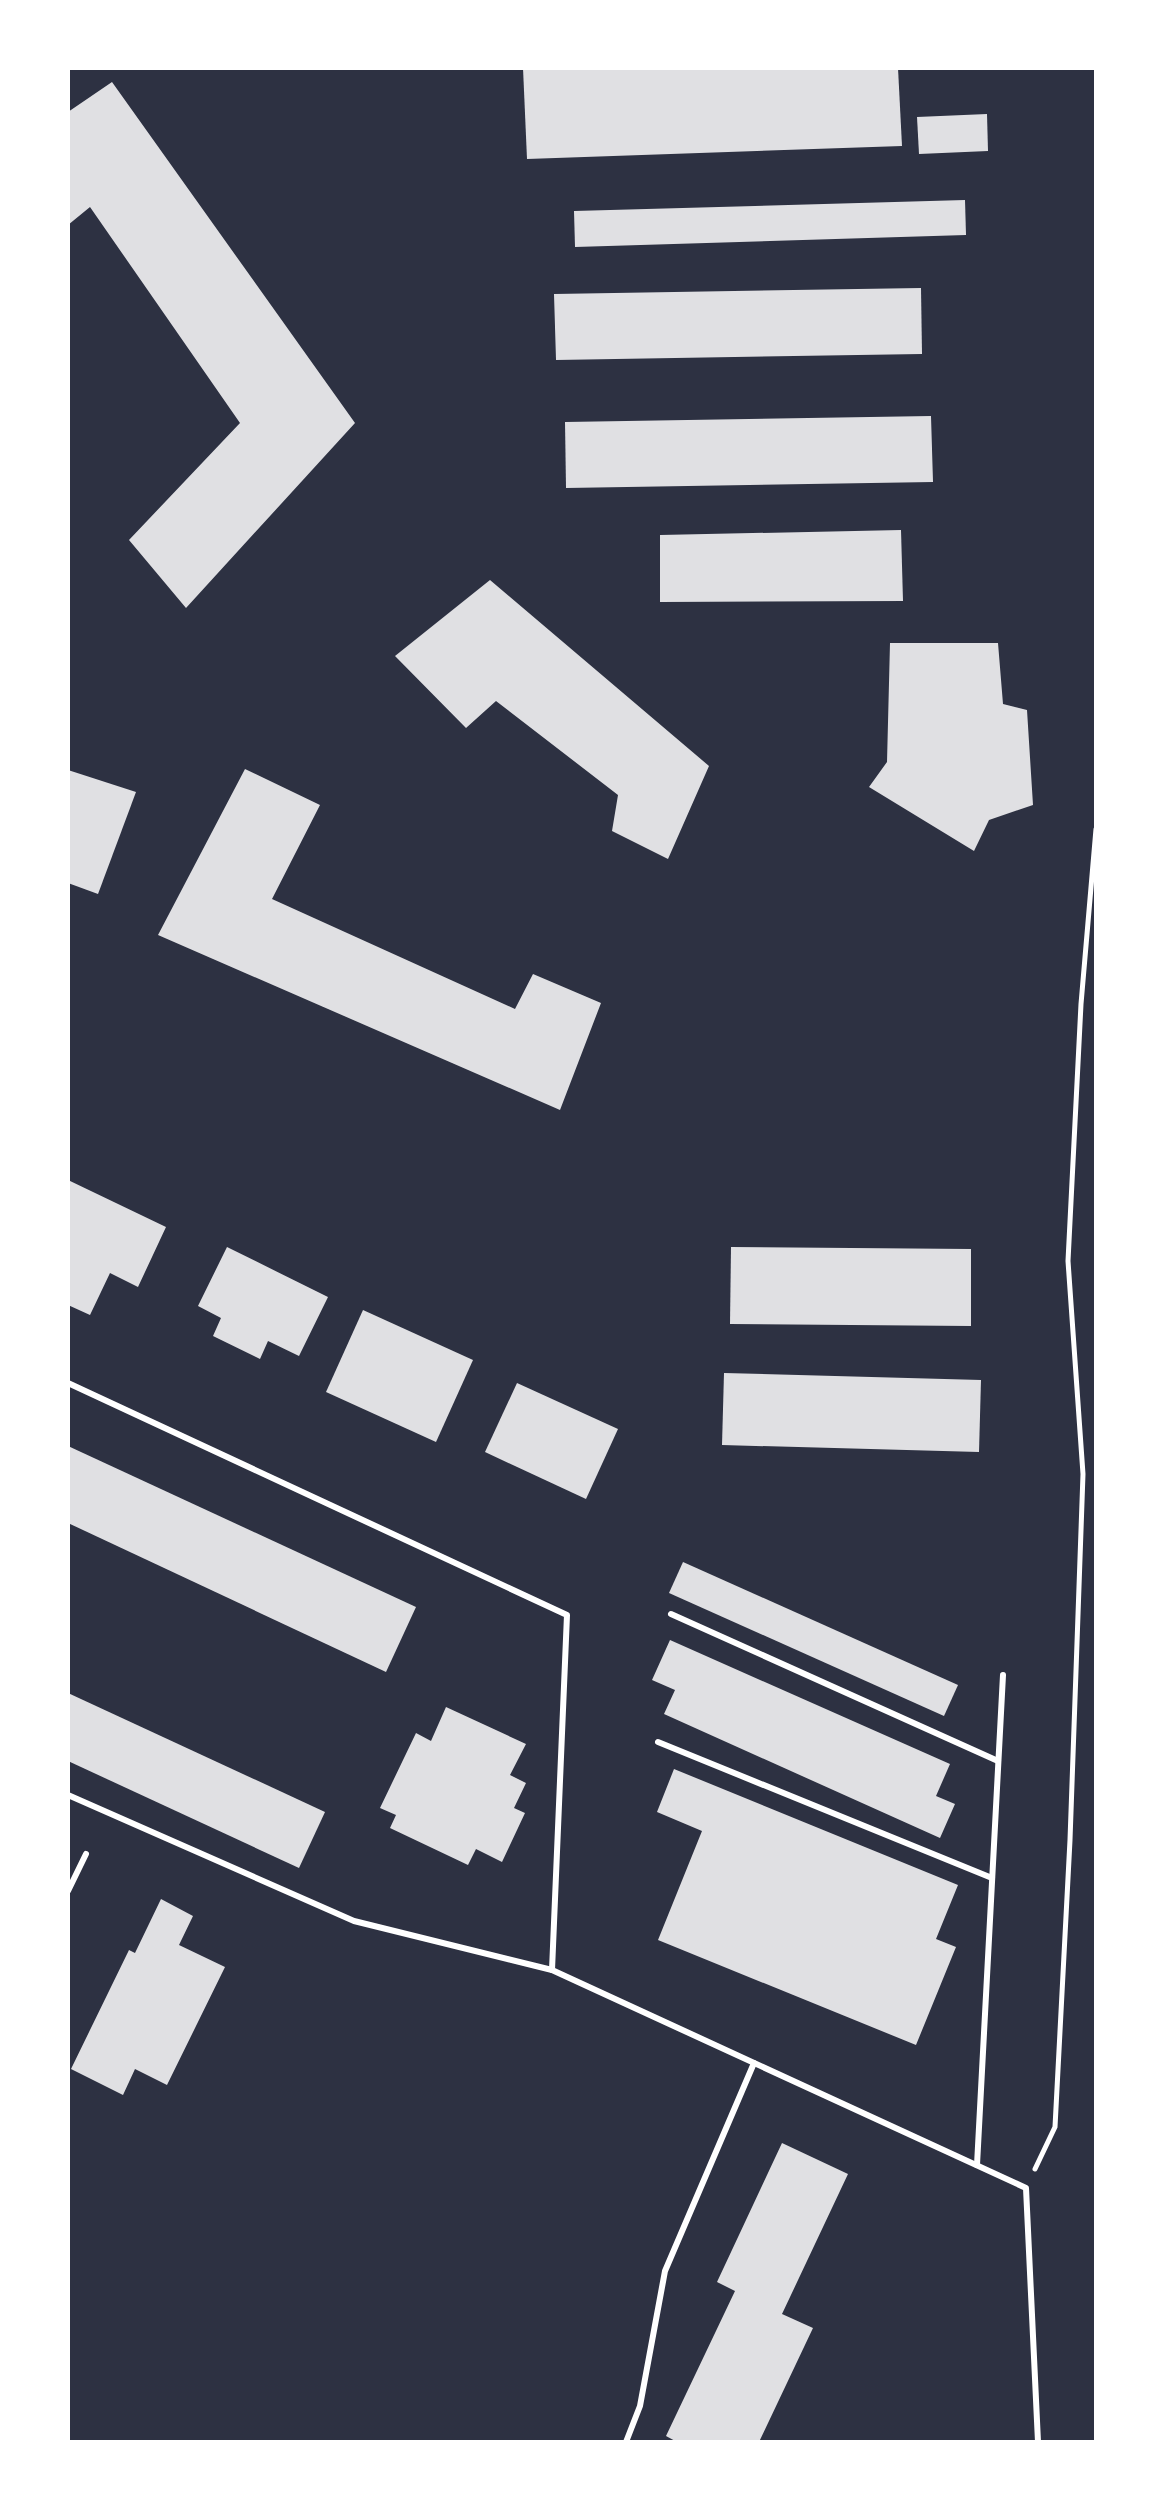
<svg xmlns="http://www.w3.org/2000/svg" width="1164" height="2510" font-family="Helvetica,sans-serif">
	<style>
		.building { fill: #e0e0e3 }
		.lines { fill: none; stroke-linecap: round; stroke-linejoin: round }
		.path { stroke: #fff; stroke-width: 5 }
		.service { stroke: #fff; stroke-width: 6 }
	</style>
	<rect width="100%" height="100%" fill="#2d3142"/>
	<!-- building -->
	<g class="building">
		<path d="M 523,68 L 898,68 L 902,146 L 527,159 Z"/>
		<path d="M 112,82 L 355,423 L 186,608 L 129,540 L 240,423 L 90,207 L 68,225 L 68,112 Z"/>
		<path d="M 987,114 L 988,151 L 919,154 L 917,117 Z"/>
		<path d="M 965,200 L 966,235 L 575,247 L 574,211 Z"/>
		<path d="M 921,288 L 922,354 L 556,360 L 554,294 Z"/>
		<path d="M 931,416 L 933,482 L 566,488 L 565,422 Z"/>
		<path d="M 901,530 L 903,601 L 660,602 L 660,535 Z"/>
		<path d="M 490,580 L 709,766 L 668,859 L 612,831 L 618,795 L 496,701 L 466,728 L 395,656 Z"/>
		<path d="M 890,643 L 998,643 L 1003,704 L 1027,710 L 1033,805 L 989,820 L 974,851 L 869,787 L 887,762 Z"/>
		<path d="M 245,769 L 320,805 L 272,899 L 515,1009 L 533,974 L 601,1003 L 560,1110 L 158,935 Z"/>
		<path d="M 68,770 L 136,792 L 98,894 L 68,883 Z"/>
		<path d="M 68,1180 L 166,1227 L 138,1287 L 110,1273 L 90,1315 L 68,1305 Z"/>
		<path d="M 227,1247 L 328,1297 L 299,1356 L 268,1341 L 260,1359 L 213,1336 L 221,1318 L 198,1306 Z"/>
		<path d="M 731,1247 L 971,1249 L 971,1326 L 730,1324 Z"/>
		<path d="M 363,1310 L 473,1360 L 436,1442 L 326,1392 Z"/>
		<path d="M 724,1373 L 981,1380 L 979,1452 L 722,1445 Z"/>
		<path d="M 517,1383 L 618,1429 L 586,1499 L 485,1452 Z"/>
		<path d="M 68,1446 L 416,1607 L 386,1672 L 68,1523 Z"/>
		<path d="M 683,1562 L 958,1685 L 944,1716 L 669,1593 Z"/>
		<path d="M 670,1640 L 950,1764 L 936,1796 L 955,1804 L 940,1838 L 664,1714 L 675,1690 L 652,1680 Z"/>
		<path d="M 68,1693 L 325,1812 L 299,1868 L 68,1761 Z"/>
		<path d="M 446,1707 L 526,1744 L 510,1775 L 526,1783 L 514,1808 L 525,1813 L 502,1862 L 476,1849 L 468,1865 L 390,1828 L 396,1815 L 380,1808 L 416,1733 L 431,1741 Z"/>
		<path d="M 674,1769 L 958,1885 L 936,1939 L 956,1947 L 916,2045 L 658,1940 L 702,1831 L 657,1812 Z"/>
		<path d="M 161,1899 L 193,1916 L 179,1945 L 225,1967 L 167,2085 L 135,2069 L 123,2095 L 71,2069 L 129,1950 L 135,1953 Z"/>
		<path d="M 782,2143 L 848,2174 L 782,2314 L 813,2328 L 759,2442 L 677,2442 L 666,2436 L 735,2291 L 717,2282 Z"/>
	</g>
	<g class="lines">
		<!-- path -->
		<path class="path" d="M 1035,2169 L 1055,2127 L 1070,1840 L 1083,1474 L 1068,1261 L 1081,1004 L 1096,829"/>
		<!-- service -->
		<g class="service">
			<path d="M 68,1383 L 567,1615 L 552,1970"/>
			<path d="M 671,1614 L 998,1761"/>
			<path d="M 658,1742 L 992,1878"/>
			<path d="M 68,1795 L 354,1921 L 552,1970 L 1026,2188 L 1038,2442"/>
			<path d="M 68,1891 L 86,1854"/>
			<path d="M 977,2165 L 1003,1675"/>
			<path d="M 626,2442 L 640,2406 L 665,2271 L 754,2063"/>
		</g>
	</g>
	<!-- border -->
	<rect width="1164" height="2510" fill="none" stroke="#ffffff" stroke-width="140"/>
</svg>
